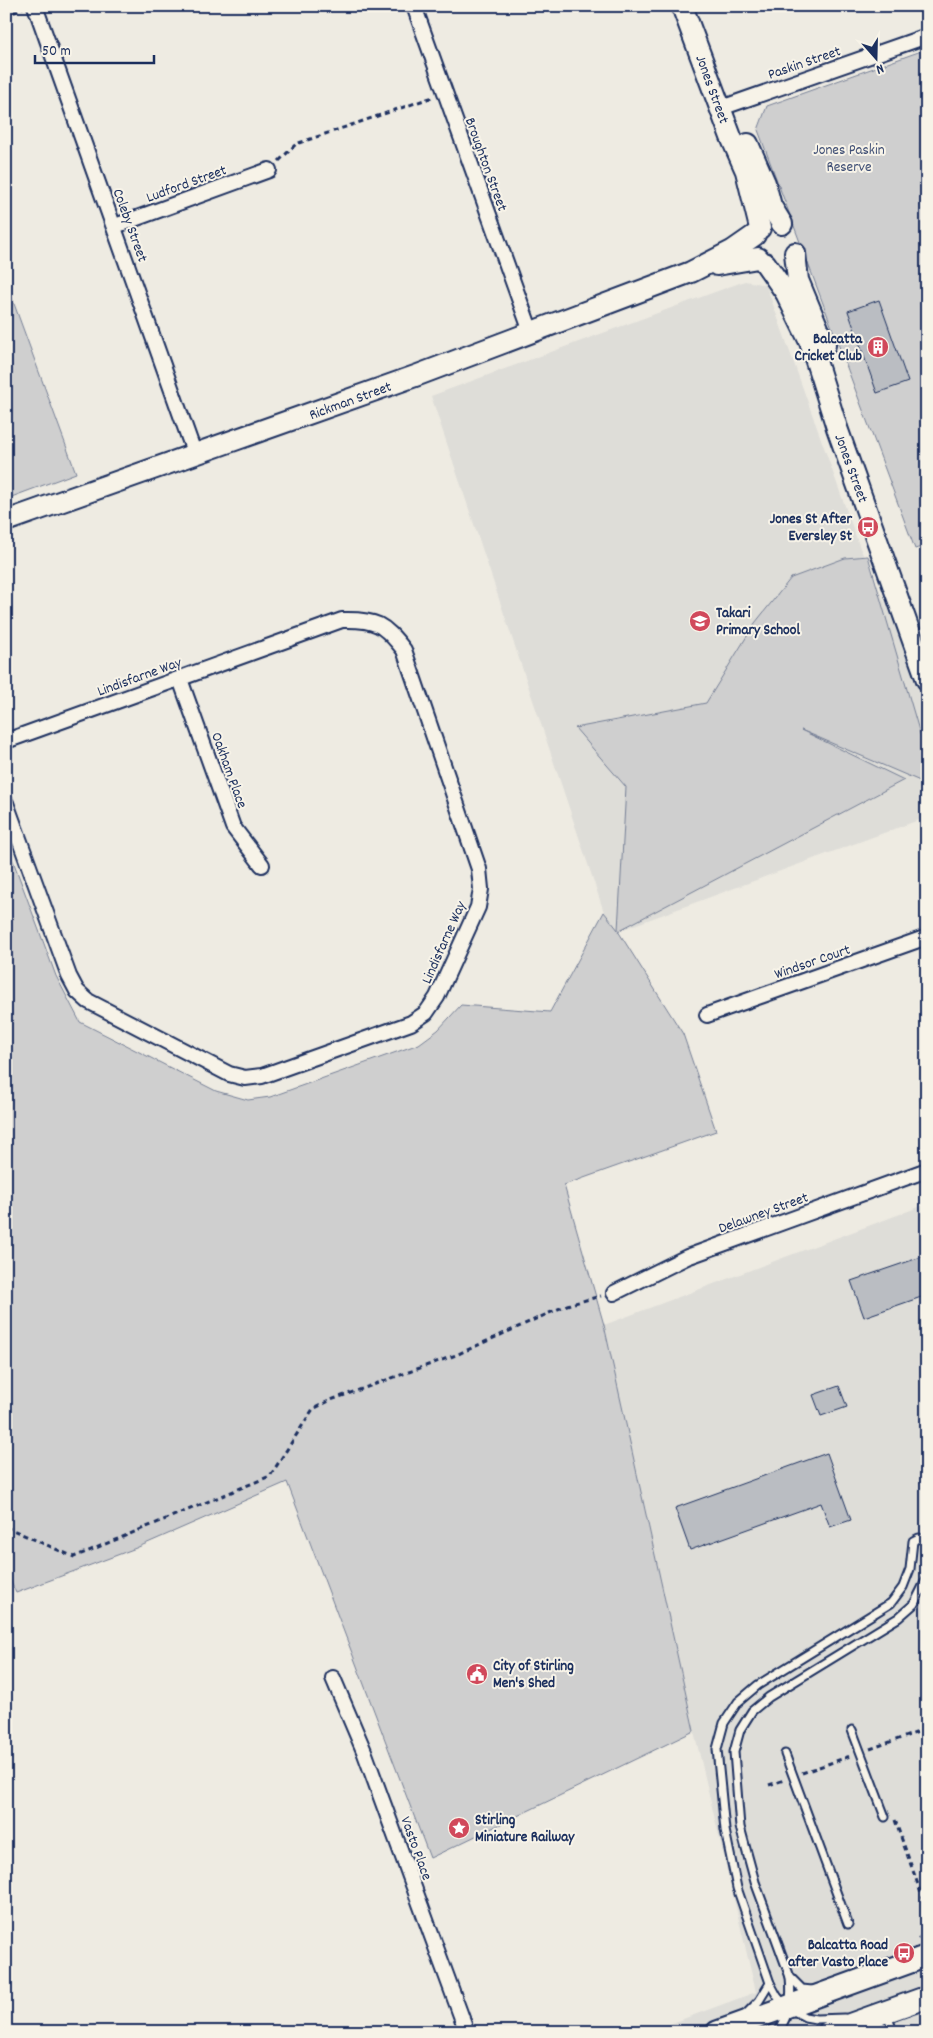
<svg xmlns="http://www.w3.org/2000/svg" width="933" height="2038" font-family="Dekko,sans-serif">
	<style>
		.built { fill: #deddd8 }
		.green { fill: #cfcfcf; stroke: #757f96 }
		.building { fill: #babdc2; stroke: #1b2f5e }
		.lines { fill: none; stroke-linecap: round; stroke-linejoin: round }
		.lane-casing { stroke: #1b2f5e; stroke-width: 11 }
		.street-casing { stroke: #1b2f5e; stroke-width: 18 }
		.secondary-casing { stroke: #1b2f5e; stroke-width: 24 }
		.primary-casing { stroke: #1b2f5e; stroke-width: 25 }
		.path { stroke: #1b2f5e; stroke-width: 3; stroke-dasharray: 5 4; stroke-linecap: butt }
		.lane { stroke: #f7f3e8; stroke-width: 7 }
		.street { stroke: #f7f3e8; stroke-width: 14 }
		.secondary { stroke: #f7f3e8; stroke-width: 20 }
		.primary { stroke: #f7f3e8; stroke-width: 21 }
		.labels { text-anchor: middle; stroke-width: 4; stroke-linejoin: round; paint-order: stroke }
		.street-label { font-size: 15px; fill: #1b2f5e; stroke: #f7f3e8 }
		.park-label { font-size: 15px; fill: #3f4f75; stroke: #f7f3e8 }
		.poi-label { font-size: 15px; font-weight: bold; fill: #1b2f5e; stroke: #f7f3e8; text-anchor: end }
	</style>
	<rect width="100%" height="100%" fill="#eeebe2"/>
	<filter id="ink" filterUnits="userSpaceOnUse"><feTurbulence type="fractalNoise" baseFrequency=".02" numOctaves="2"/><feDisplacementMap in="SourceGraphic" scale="10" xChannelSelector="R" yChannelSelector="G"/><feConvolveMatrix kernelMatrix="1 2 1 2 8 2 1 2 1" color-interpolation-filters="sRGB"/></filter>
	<g filter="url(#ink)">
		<!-- built -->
		<g class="built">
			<path d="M 745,281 L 766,285 L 860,548 L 927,693 L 927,817 L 618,931 L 604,912 L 431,396 Z"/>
			<path d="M 927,1204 L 927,2032 L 648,2032 L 756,1992 L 694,1731 L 604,1325 Z"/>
		</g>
		<!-- green -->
		<g class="green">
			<path d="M 927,49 L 927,545 L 915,549 L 758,130 L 767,106 Z"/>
			<path d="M 6,282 L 76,473 L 6,499 Z"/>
			<path d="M 868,556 L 927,758 L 927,784 L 801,730 L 904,780 L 618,931 L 683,1034 L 716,1131 L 564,1185 L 604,1325 L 694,1731 L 430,1858 L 287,1482 L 136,1548 L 16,1593 L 6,1571 L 6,842 L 56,976 L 80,1022 L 216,1091 L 248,1100 L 270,1097 L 419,1044 L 438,1030 L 461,1005 L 550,1012 L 604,912 L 618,930 L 626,787 L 575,728 L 706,703 L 755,623 L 791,578 L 845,558 Z"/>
		</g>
		<!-- building -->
		<g class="building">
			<path d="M 879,300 L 908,382 L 877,393 L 848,311 Z"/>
			<path d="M 927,1255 L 927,1295 L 864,1317 L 851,1281 Z"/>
			<path d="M 839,1386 L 847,1407 L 821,1416 L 813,1395 Z"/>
			<path d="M 827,1453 L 851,1520 L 830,1527 L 821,1503 L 690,1550 L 675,1508 Z"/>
		</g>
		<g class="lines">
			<!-- lane casing -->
			<g class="lane-casing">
				<g id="lane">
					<path d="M 852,1730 L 885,1817"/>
					<path d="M 785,1754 L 848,1924"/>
					<path d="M 812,1990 L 802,1989 L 790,1977 L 755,1882 L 740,1827 L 734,1752 L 740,1730 L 752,1711 L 769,1697 L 898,1618 L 914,1604 L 927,1578"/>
					<path d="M 746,2014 L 759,2001 L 770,1983"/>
					<path d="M 887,2014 L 893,2032"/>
					<path d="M 844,2018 L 816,2019 L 805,2017 L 786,2007 L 777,1996 L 770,1983 L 737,1888 L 725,1830 L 717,1749 L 724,1723 L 738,1702 L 758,1685 L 891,1603 L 903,1587 L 910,1569 L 913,1541 L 919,1538 L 927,1541"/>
					<path d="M 778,2032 C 790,2014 792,1998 790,1977"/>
				</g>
			</g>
			<!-- street casing -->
			<g class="street-casing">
				<g id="street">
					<path d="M 35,6 L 195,455"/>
					<path d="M 414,6 L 531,332"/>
					<path d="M 721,108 L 927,36"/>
					<path d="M 115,226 L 269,170"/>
					<path d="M 180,679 L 233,827 L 262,865"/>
					<path d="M 6,741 L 342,620 C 376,619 384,624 404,650 L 479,869 L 481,889 L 478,907 L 437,997 L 426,1013 L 411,1023 L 262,1076 L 245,1078 L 229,1074 L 88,1001 L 77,991 L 69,976 L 6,803"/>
					<path d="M 707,1015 L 927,937"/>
					<path d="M 614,1293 L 687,1257 L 927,1170"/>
					<path d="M 333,1678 L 364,1751 L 467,2032"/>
				</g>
			</g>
			<!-- secondary casing -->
			<g class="secondary-casing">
				<g id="secondary">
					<path d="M 682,6 L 731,137 L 746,171 L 760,228"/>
					<path d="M 748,144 L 765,183 L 771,206 L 782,224"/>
					<path d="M 795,253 L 798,280 L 825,345"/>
					<path d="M 765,263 L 786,293 L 810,342 L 837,428 L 927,680"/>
					<path d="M 717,265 L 758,258"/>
					<path d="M 6,521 L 418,375 L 691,272 L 732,251 L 755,235"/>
				</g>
			</g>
			<!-- primary casing -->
			<g class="primary-casing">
				<g id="primary">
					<path d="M 717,2032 L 927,1956"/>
					<path d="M 829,2032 L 927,1997"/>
				</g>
			</g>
			<!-- path -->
			<g class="path">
				<path d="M 6,17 L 23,7"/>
				<path d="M 279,161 L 296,144 L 433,97"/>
				<path d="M 6,1527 L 74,1557 L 270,1476 L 313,1409 L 331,1400 L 456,1355 L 567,1305 L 601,1296"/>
				<path d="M 870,1749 L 927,1729"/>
				<path d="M 802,1773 L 850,1756"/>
				<path d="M 769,1785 L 784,1780"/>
				<path d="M 895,1820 L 927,1910"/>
				<path d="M 918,1939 L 927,1931"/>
			</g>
			<!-- lane -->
			<use href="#lane" class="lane"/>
			<!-- street -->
			<use href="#street" class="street"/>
			<!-- secondary -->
			<use href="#secondary" class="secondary"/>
			<!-- primary -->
			<use href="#primary" class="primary"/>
		</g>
	</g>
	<!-- icons -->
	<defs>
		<g id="building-disc" transform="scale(1.125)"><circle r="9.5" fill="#d1495b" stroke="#f7f3e8"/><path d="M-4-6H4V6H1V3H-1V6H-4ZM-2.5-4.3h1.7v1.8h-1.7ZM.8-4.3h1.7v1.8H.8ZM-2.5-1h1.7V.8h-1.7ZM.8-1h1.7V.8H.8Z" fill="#fff"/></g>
		<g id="bus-disc" transform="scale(1.125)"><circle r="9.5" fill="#d1495b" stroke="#f7f3e8"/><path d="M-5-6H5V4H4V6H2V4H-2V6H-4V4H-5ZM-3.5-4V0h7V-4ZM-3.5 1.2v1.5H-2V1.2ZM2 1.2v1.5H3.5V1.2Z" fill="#fff"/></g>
		<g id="school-disc" transform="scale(1.125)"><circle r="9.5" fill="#d1495b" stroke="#f7f3e8"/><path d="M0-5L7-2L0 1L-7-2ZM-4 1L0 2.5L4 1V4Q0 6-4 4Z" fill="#fff"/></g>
		<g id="civic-disc" transform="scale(1.125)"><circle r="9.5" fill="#d1495b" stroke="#f7f3e8"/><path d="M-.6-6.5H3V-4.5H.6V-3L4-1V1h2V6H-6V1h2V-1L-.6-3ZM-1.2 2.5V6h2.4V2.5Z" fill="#fff"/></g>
		<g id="sight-disc" transform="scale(1.125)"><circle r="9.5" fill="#d1495b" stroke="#f7f3e8"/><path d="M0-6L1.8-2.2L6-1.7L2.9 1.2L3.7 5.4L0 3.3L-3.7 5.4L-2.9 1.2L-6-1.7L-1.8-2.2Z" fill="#fff"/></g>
	</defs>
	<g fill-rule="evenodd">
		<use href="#building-disc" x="878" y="347"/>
		<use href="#bus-disc" x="868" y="527"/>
		<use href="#school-disc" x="700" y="621"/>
		<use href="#civic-disc" x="477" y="1674"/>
		<use href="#sight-disc" x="459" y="1828"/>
		<use href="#bus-disc" x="904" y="1953"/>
	</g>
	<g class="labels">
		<!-- street labels -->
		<g class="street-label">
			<text transform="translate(804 62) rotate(-19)" y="5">Paskin Street</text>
			<text transform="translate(713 89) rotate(70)" y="5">Jones Street</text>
			<text transform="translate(487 164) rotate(70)" y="5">Broughton Street</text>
			<text transform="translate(186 183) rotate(-20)" y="5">Ludford Street</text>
			<text transform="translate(131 225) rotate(70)" y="5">Coleby Street</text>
			<text transform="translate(350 400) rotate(-20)" y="5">Rickman Street</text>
			<text transform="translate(852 468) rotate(70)" y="5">Jones Street</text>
			<text transform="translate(139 676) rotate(-20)" y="5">Lindisfarne Way</text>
			<text transform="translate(230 770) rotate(70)" y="5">Oakham Place</text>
			<text transform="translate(443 942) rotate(-66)" y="5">Lindisfarne Way</text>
			<text transform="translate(812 961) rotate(-19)" y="5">Windsor Court</text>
			<text transform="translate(763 1212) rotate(-20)" y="5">Delawney Street</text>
			<text transform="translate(417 1848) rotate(70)" y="5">Vasto Place</text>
		</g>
		<!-- park labels -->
		<g class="park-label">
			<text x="849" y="154">Jones Paskin<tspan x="849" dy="17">Reserve</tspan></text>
		</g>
		<!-- poi labels -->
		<g class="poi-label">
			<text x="862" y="343">Balcatta<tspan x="862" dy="17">Cricket Club</tspan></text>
			<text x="852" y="523">Jones St After<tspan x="852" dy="17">Eversley St</tspan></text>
			<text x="716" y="617" text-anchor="start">Takari<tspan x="716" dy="17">Primary School</tspan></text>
			<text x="493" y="1670" text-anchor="start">City of Stirling<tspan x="493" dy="17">Men's Shed</tspan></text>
			<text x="475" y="1824" text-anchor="start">Stirling<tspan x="475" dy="17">Miniature Railway</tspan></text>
			<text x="888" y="1949">Balcatta Road<tspan x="888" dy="17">after Vasto Place</tspan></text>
		</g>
	</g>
	<!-- margin -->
	<rect width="933" height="2038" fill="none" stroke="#f7f3e8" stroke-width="25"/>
	<rect x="12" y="12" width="908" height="2013" fill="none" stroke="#1b2f5e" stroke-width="2" filter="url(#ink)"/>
	<!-- north arrow -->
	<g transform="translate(876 58) rotate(160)" stroke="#f7f3e8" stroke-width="4" paint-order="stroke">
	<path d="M0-4L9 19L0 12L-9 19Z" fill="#1b2f5e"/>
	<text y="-8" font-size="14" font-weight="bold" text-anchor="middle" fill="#1b2f5e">N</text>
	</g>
	<!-- scale -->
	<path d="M35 55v8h119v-8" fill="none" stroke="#1b2f5e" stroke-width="2.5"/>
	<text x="42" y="55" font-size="15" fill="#1b2f5e" stroke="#f7f3e8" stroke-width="4" paint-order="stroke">50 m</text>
</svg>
